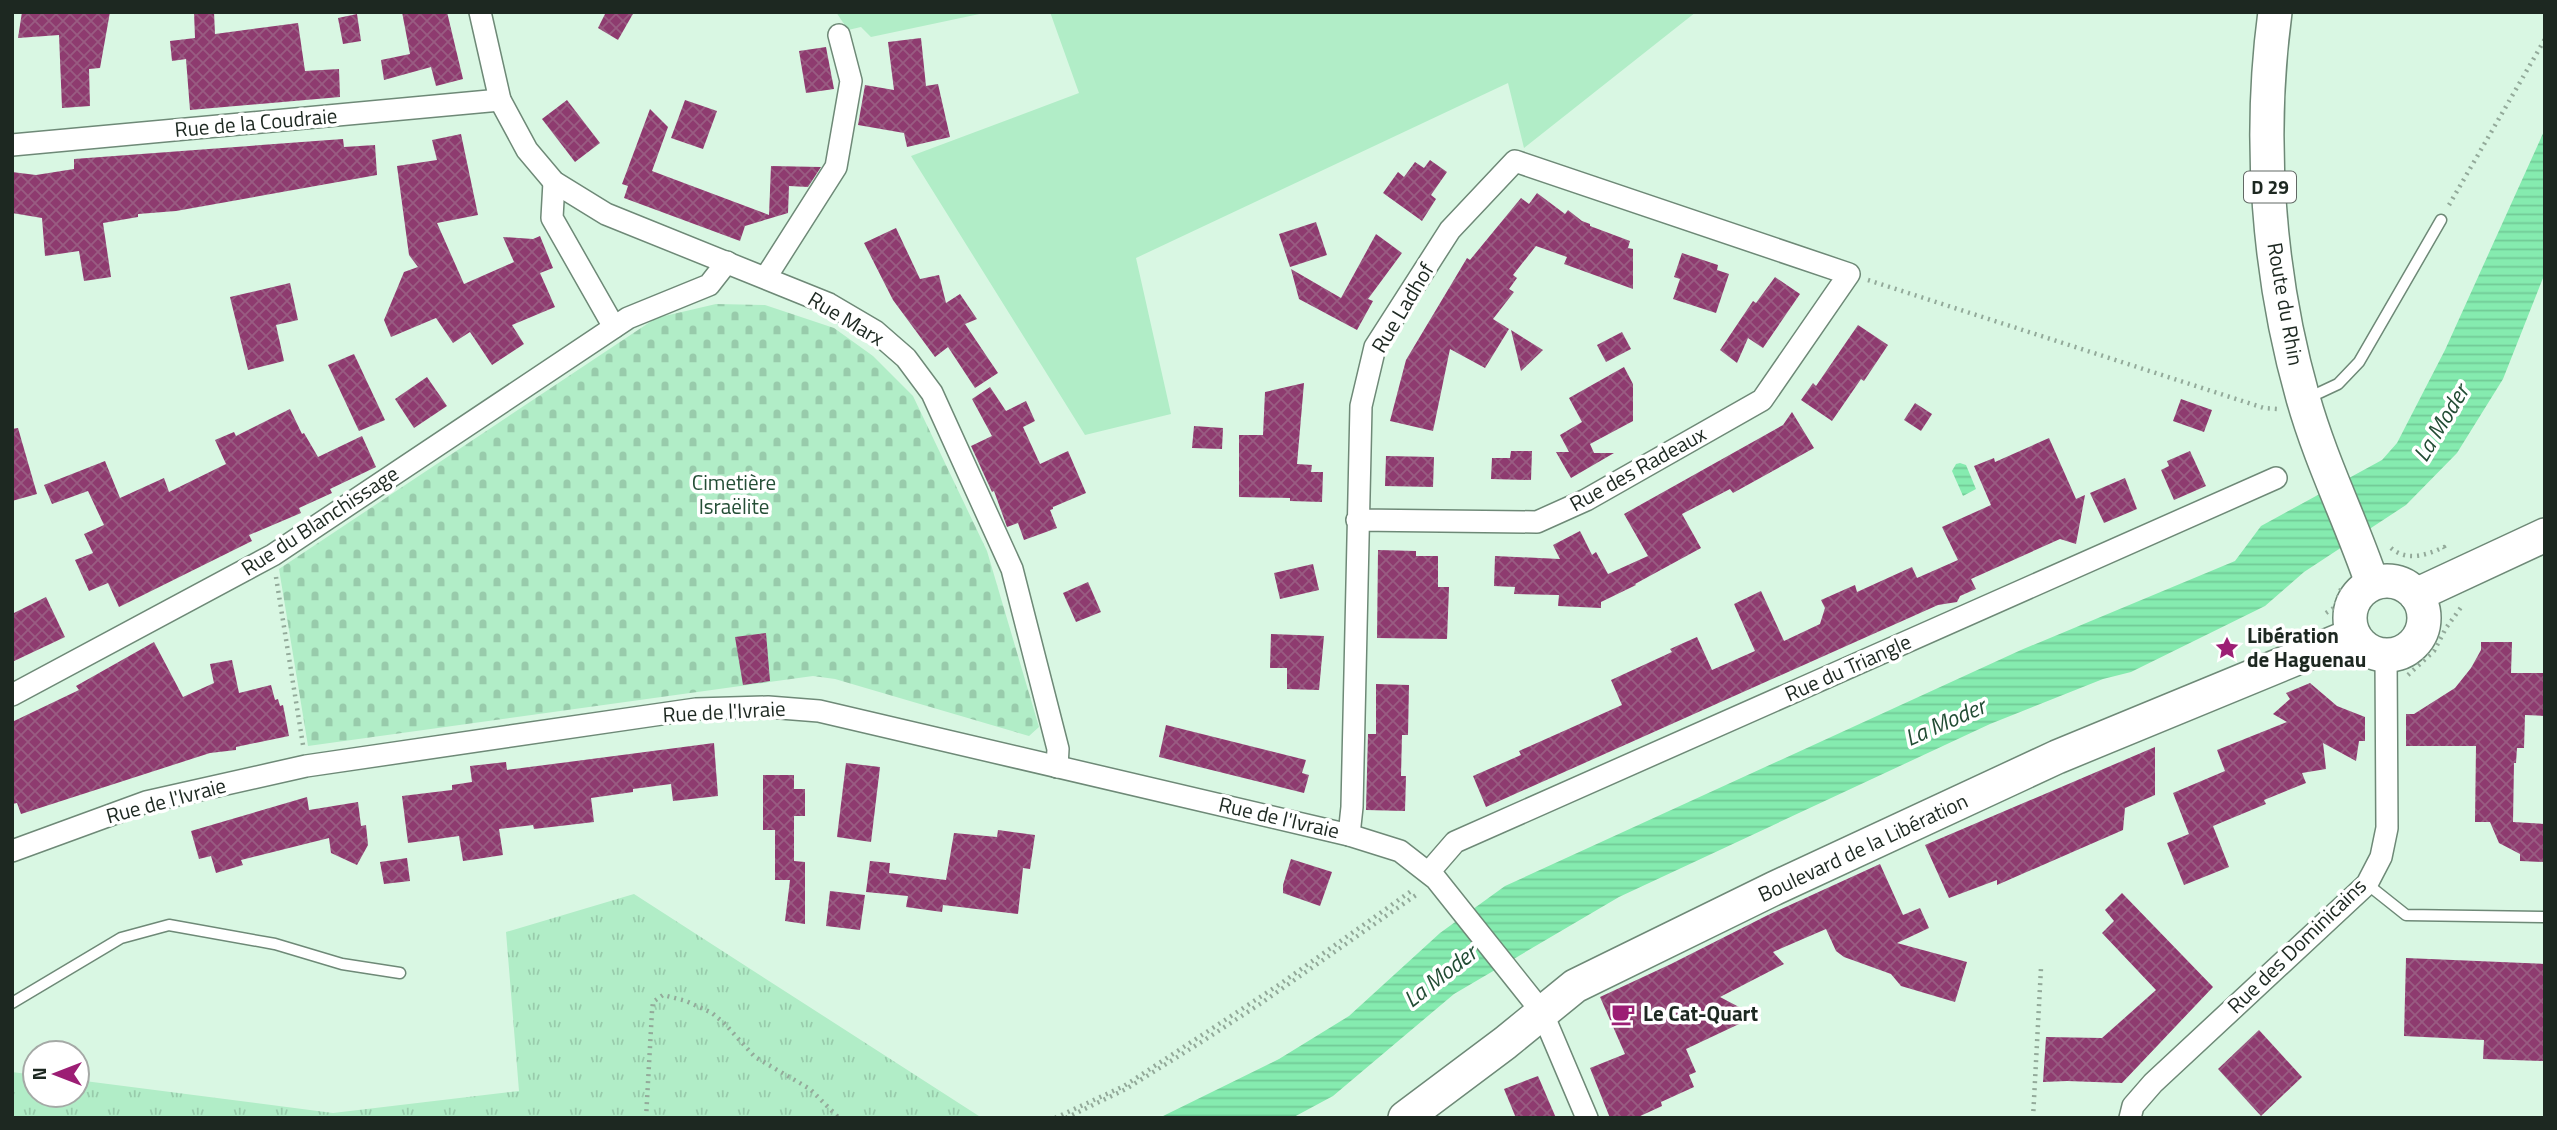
<svg xmlns="http://www.w3.org/2000/svg" width="2557" height="1130" font-family="'Titillium Web',sans-serif">
	<style>
		.grass { fill: #b1edc7 }
		.cemetery { fill: url(#cemetery-stones) }
		.park { fill: url(#park-tufts) }
		.water { fill: url(#water-rules) }
		.building { fill: url(#building-cross-hatch) }
		.lines { fill: none; stroke-linecap: round; stroke-linejoin: round }
		.service-casing { stroke: #6e8977; stroke-width: 13 }
		.minor-casing { stroke: #6e8977; stroke-width: 24 }
		.primary-casing { stroke: #6e8977; stroke-width: 36 }
		.path { stroke: #93aa9a; stroke-width: 4.5; stroke-dasharray: 2 5; stroke-linecap: butt }
		.service { stroke: #fff; stroke-width: 10 }
		.minor { stroke: #fff; stroke-width: 21 }
		.primary { stroke: #fff; stroke-width: 33 }
		.labels { text-anchor: middle; stroke-width: 7; stroke-linejoin: round; paint-order: stroke }
		.shield { fill: #fff; stroke: #616864; stroke-width: 2 }
		.shield-label { font-size: 19px; font-weight: bold; fill: #1d2821 }
		.street-label { font-size: 21px; fill: #1d2821; stroke: #fff }
		.park-label { font-size: 21px; fill: #244e36; stroke: #fff }
		.poi-label { font-size: 21px; font-weight: bold; fill: #1d2821; stroke: #fff; text-anchor: start }
		.water-label { font-size: 23px; font-style: italic; fill: #224c34; stroke: #fff }
	</style>
	<defs>
		<pattern id="cemetery-stones" width="16" height="16" patternUnits="userSpaceOnUse" patternTransform="scale(1.75)"><rect width="16" height="16" fill="#b1edc7"/><path d="M2 7V4a2 2 0 0 1 4 0v3zM10 15v-3a2 2 0 0 1 4 0v3z" fill="#98cbab"/></pattern>
		<pattern id="park-tufts" width="24" height="20" patternUnits="userSpaceOnUse" patternTransform="scale(1.75)"><rect width="24" height="20" fill="#b1edc7"/><path d="M3 7l-1-3M5 7V3M7 7l1-3M15 17l-1-3M17 17v-4M19 17l1-3" fill="none" stroke="#98cbab"/></pattern>
		<pattern id="water-rules" width="6" height="5" patternUnits="userSpaceOnUse" patternTransform="scale(1.75)"><rect width="6" height="5" fill="#85ebaf"/><path d="M0 2.5h6" fill="none" stroke="#72ca96"/></pattern>
		<pattern id="building-cross-hatch" width="8" height="8" patternUnits="userSpaceOnUse" patternTransform="scale(1.75)"><rect width="8" height="8" fill="#8e3b6f"/><path d="M0 0l8 8M0 8l8-8" fill="none" stroke="#995c82"/></pattern>
	</defs>
	<rect width="100%" height="100%" fill="#d9f7e3"/>
	<!-- grass -->
	<g class="grass">
		<path d="M 836,12 L 989,12 L 871,37 L 861,27 L 848,30 Z"/>
		<path d="M 1050,12 L 1696,12 L 1524,148 L 1508,83 L 1136,258 L 1171,414 L 1085,435 L 911,156 L 1079,93 Z"/>
	</g>
	<!-- cemetery -->
	<path class="cemetery" d="M 716,304 L 765,305 L 834,328 L 873,356 L 913,396 L 987,551 L 1039,727 L 1029,736 L 835,679 L 813,676 L 308,746 L 279,569 L 656,318 Z"/>
	<!-- park -->
	<path class="park" d="M 634,894 L 982,1118 L 12,1118 L 12,1072 L 35,1075 L 35,1095 L 77,1095 L 77,1080 L 333,1113 L 519,1091 L 506,932 Z"/>
	<!-- water -->
	<g class="water">
		<path d="M 2545,129 L 2545,273 L 2503,379 L 2457,453 L 2406,505 L 2304,572 L 2265,606 L 2131,672 L 2103,679 L 1990,724 L 1619,897 L 1454,994 L 1333,1096 L 1292,1118 L 1159,1118 L 1279,1059 L 1349,1016 L 1440,933 L 1505,886 L 2021,650 L 2235,561 L 2261,526 L 2382,460 L 2397,443 L 2445,350 Z"/>
		<path d="M 1960,463 L 1966,465 L 1976,489 L 1963,496 L 1952,471 L 1956,464 Z"/>
	</g>
	<!-- building -->
	<g class="building">
		<path d="M 22,12 L 110,12 L 100,68 L 89,69 L 90,106 L 62,108 L 59,35 L 18,38 Z"/>
		<path d="M 194,12 L 214,12 L 215,34 L 298,23 L 305,71 L 339,69 L 340,97 L 190,110 L 186,59 L 172,61 L 170,41 L 195,38 Z"/>
		<path d="M 402,12 L 447,12 L 463,79 L 436,86 L 431,67 L 384,80 L 381,60 L 410,54 Z"/>
		<path d="M 606,12 L 634,12 L 618,40 L 598,28 Z"/>
		<path d="M 357,14 L 361,41 L 343,44 L 338,18 Z"/>
		<path d="M 921,38 L 926,86 L 938,84 L 950,137 L 907,147 L 904,133 L 858,125 L 865,85 L 894,90 L 888,42 Z"/>
		<path d="M 826,47 L 834,89 L 806,93 L 799,51 Z"/>
		<path d="M 567,100 L 600,143 L 575,162 L 542,119 Z"/>
		<path d="M 685,100 L 717,111 L 703,149 L 671,138 Z"/>
		<path d="M 650,109 L 668,127 L 652,171 L 769,215 L 771,166 L 821,167 L 808,187 L 789,186 L 788,213 L 745,226 L 740,241 L 624,198 L 628,186 L 622,184 Z"/>
		<path d="M 461,134 L 478,215 L 437,223 L 464,284 L 514,262 L 503,237 L 533,239 L 540,236 L 553,268 L 540,273 L 555,307 L 512,325 L 524,344 L 492,365 L 470,332 L 453,343 L 436,318 L 391,337 L 384,320 L 404,272 L 418,267 L 409,255 L 397,166 L 437,160 L 432,140 Z"/>
		<path d="M 343,139 L 344,147 L 375,145 L 377,175 L 176,211 L 138,214 L 138,217 L 103,223 L 111,277 L 84,281 L 79,251 L 45,256 L 42,218 L 12,213 L 12,172 L 36,175 L 74,169 L 74,159 Z"/>
		<path d="M 1430,160 L 1447,172 L 1431,195 L 1436,199 L 1422,221 L 1383,193 L 1398,172 L 1404,177 L 1415,162 L 1424,168 Z"/>
		<path d="M 1537,193 L 1565,214 L 1568,210 L 1582,221 L 1590,224 L 1590,226 L 1630,241 L 1628,248 L 1633,249 L 1633,289 L 1564,264 L 1567,257 L 1536,246 L 1513,275 L 1517,278 L 1509,289 L 1514,292 L 1493,319 L 1509,329 L 1485,368 L 1450,349 L 1433,431 L 1390,421 L 1406,360 L 1467,258 L 1470,260 L 1521,198 L 1529,204 Z"/>
		<path d="M 1316,222 L 1327,255 L 1290,267 L 1279,234 Z"/>
		<path d="M 896,228 L 920,279 L 939,275 L 946,303 L 960,294 L 977,319 L 965,324 L 998,373 L 975,388 L 948,347 L 935,357 L 893,300 L 864,243 Z"/>
		<path d="M 1376,234 L 1402,253 L 1368,299 L 1373,301 L 1357,330 L 1299,299 L 1291,269 L 1341,298 Z"/>
		<path d="M 1682,253 L 1718,265 L 1717,270 L 1729,274 L 1716,313 L 1673,299 L 1680,279 L 1674,277 Z"/>
		<path d="M 1775,277 L 1800,294 L 1763,348 L 1748,338 L 1737,363 L 1720,350 L 1753,301 L 1756,303 Z"/>
		<path d="M 290,283 L 298,320 L 276,325 L 284,361 L 248,370 L 230,297 Z"/>
		<path d="M 1858,325 L 1888,345 L 1864,381 L 1861,379 L 1832,421 L 1801,400 L 1813,383 L 1816,386 Z"/>
		<path d="M 1511,330 L 1543,350 L 1521,371 Z"/>
		<path d="M 1622,332 L 1631,349 L 1606,362 L 1597,345 Z"/>
		<path d="M 354,354 L 385,420 L 359,431 L 328,365 Z"/>
		<path d="M 1624,367 L 1633,384 L 1633,421 L 1590,444 L 1594,453 L 1614,453 L 1571,478 L 1556,452 L 1569,452 L 1560,435 L 1582,422 L 1569,398 Z"/>
		<path d="M 427,377 L 447,406 L 414,428 L 395,399 Z"/>
		<path d="M 1304,383 L 1297,464 L 1312,465 L 1311,472 L 1323,472 L 1322,502 L 1290,501 L 1290,498 L 1239,497 L 1239,435 L 1263,435 L 1265,392 Z"/>
		<path d="M 990,387 L 1006,411 L 1026,401 L 1035,421 L 1023,427 L 1040,464 L 1068,451 L 1086,493 L 1053,507 L 1053,509 L 1050,510 L 1057,528 L 1024,540 L 1018,523 L 1007,527 L 994,491 L 992,492 L 971,446 L 992,436 L 972,399 Z"/>
		<path d="M 2181,399 L 2212,410 L 2204,432 L 2173,421 Z"/>
		<path d="M 1915,403 L 1932,414 L 1921,431 L 1904,420 Z"/>
		<path d="M 290,409 L 302,434 L 304,433 L 318,457 L 362,436 L 376,467 L 330,489 L 332,493 L 299,508 L 301,513 L 249,535 L 252,541 L 119,607 L 108,583 L 89,591 L 75,560 L 93,553 L 84,534 L 104,525 L 88,491 L 52,504 L 44,485 L 105,461 L 120,498 L 164,478 L 169,492 L 226,464 L 215,440 L 234,432 L 236,436 Z"/>
		<path d="M 1792,412 L 1814,448 L 1733,493 L 1730,489 L 1682,514 L 1701,548 L 1635,584 L 1636,585 L 1601,602 L 1601,608 L 1558,606 L 1559,595 L 1514,594 L 1515,587 L 1494,586 L 1495,556 L 1560,559 L 1553,545 L 1580,531 L 1592,555 L 1596,552 L 1608,574 L 1648,556 L 1624,514 L 1783,425 Z"/>
		<path d="M 1194,426 L 1223,428 L 1222,449 L 1192,448 Z"/>
		<path d="M 18,428 L 37,494 L 12,501 L 12,429 Z"/>
		<path d="M 2049,438 L 2076,499 L 2085,495 L 2076,544 L 2060,539 L 1971,579 L 1976,589 L 1960,596 L 1957,602 L 1938,605 L 1486,807 L 1473,776 L 1521,755 L 1519,751 L 1622,705 L 1611,680 L 1672,652 L 1670,649 L 1697,637 L 1712,670 L 1755,651 L 1734,604 L 1761,591 L 1784,641 L 1820,624 L 1825,608 L 1821,600 L 1855,585 L 1857,592 L 1912,567 L 1917,578 L 1958,560 L 1942,527 L 1991,505 L 1974,466 L 1994,458 L 1995,462 Z"/>
		<path d="M 1511,451 L 1532,451 L 1531,480 L 1491,479 L 1492,458 L 1510,458 Z"/>
		<path d="M 2190,451 L 2206,486 L 2174,500 L 2161,470 L 2169,466 L 2167,461 Z"/>
		<path d="M 1386,456 L 1434,457 L 1433,487 L 1385,486 Z"/>
		<path d="M 2125,478 L 2137,509 L 2104,523 L 2090,493 Z"/>
		<path d="M 1378,550 L 1416,551 L 1416,556 L 1438,556 L 1438,587 L 1449,587 L 1447,639 L 1377,638 Z"/>
		<path d="M 1313,564 L 1319,590 L 1280,599 L 1274,573 Z"/>
		<path d="M 1088,582 L 1101,612 L 1076,622 L 1063,593 Z"/>
		<path d="M 46,597 L 65,637 L 12,662 L 12,614 Z"/>
		<path d="M 766,633 L 770,681 L 743,685 L 735,637 Z"/>
		<path d="M 1271,634 L 1324,636 L 1319,690 L 1287,689 L 1287,668 L 1270,668 Z"/>
		<path d="M 154,642 L 183,697 L 214,683 L 210,664 L 232,660 L 239,693 L 271,685 L 275,700 L 278,699 L 280,706 L 283,705 L 289,736 L 236,747 L 236,750 L 210,753 L 21,814 L 17,803 L 12,804 L 12,722 L 79,690 L 76,686 Z"/>
		<path d="M 2481,642 L 2512,642 L 2511,673 L 2545,673 L 2545,716 L 2525,715 L 2524,748 L 2517,748 L 2516,763 L 2514,763 L 2513,822 L 2545,824 L 2545,862 L 2520,861 L 2520,854 L 2499,843 L 2490,822 L 2475,822 L 2476,746 L 2406,746 L 2406,714 L 2414,714 L 2455,688 L 2471,668 L 2481,650 Z"/>
		<path d="M 2310,683 L 2337,706 L 2365,717 L 2365,741 L 2359,741 L 2356,761 L 2323,743 L 2326,769 L 2302,773 L 2306,783 L 2264,800 L 2266,804 L 2213,826 L 2229,867 L 2184,885 L 2167,843 L 2189,834 L 2173,793 L 2225,771 L 2217,750 L 2287,722 L 2273,714 L 2290,699 L 2286,693 Z"/>
		<path d="M 1376,684 L 1409,685 L 1408,735 L 1402,735 L 1401,776 L 1406,776 L 1405,811 L 1366,810 L 1368,734 L 1376,734 Z"/>
		<path d="M 1166,725 L 1306,760 L 1302,773 L 1309,775 L 1304,793 L 1159,757 Z"/>
		<path d="M 714,743 L 718,796 L 673,801 L 671,784 L 633,789 L 633,792 L 591,798 L 594,822 L 534,829 L 533,825 L 499,829 L 503,855 L 477,859 L 463,861 L 459,836 L 408,843 L 402,796 L 452,790 L 452,785 L 472,782 L 470,766 L 506,762 L 507,770 Z"/>
		<path d="M 2155,747 L 2155,795 L 2125,808 L 2123,830 L 1997,885 L 1997,880 L 1949,898 L 1925,845 Z"/>
		<path d="M 846,763 L 880,767 L 871,842 L 837,837 Z"/>
		<path d="M 763,775 L 794,775 L 794,789 L 805,789 L 805,816 L 794,816 L 794,861 L 805,862 L 805,924 L 785,921 L 790,880 L 775,880 L 775,830 L 763,830 Z"/>
		<path d="M 307,797 L 309,810 L 358,802 L 361,826 L 366,825 L 368,845 L 357,865 L 331,853 L 329,838 L 241,860 L 243,865 L 216,873 L 211,856 L 199,859 L 191,831 Z"/>
		<path d="M 998,830 L 1035,835 L 1030,869 L 1023,868 L 1018,914 L 943,905 L 942,912 L 906,907 L 908,896 L 866,892 L 870,861 L 890,863 L 889,873 L 946,880 L 954,833 L 997,837 Z"/>
		<path d="M 407,858 L 410,881 L 384,884 L 380,862 Z"/>
		<path d="M 1291,859 L 1332,872 L 1320,906 L 1283,893 L 1283,885 Z"/>
		<path d="M 1880,864 L 1903,915 L 1920,908 L 1929,928 L 1897,943 L 1967,962 L 1955,1002 L 1901,986 L 1891,974 L 1844,957 L 1836,951 L 1826,929 L 1773,952 L 1784,964 L 1720,997 L 1756,1016 L 1686,1049 L 1696,1072 L 1689,1075 L 1694,1087 L 1661,1102 L 1662,1106 L 1636,1118 L 1610,1118 L 1590,1068 L 1625,1054 L 1600,997 L 1671,964 L 1768,915 Z"/>
		<path d="M 830,891 L 865,895 L 860,930 L 826,926 Z"/>
		<path d="M 2122,893 L 2213,987 L 2122,1083 L 2067,1081 L 2043,1082 L 2046,1037 L 2102,1038 L 2156,990 L 2102,933 L 2114,921 L 2105,910 Z"/>
		<path d="M 2406,958 L 2545,964 L 2545,1061 L 2483,1059 L 2484,1040 L 2404,1036 Z"/>
		<path d="M 2259,1030 L 2302,1077 L 2261,1116 L 2218,1069 Z"/>
		<path d="M 1538,1076 L 1556,1118 L 1516,1118 L 1504,1089 Z"/>
	</g>
	<g class="lines">
		<!-- service casing -->
		<g class="service-casing">
			<g id="service">
				<path d="M 2306,399 L 2338,384 L 2359,362 L 2441,220"/>
				<path d="M 2367,884 L 2406,915 L 2545,917"/>
				<path d="M 12,1003 L 121,938 L 169,925 L 275,944 L 342,964 L 400,973"/>
			</g>
		</g>
		<!-- minor casing -->
		<g class="minor-casing">
			<g id="minor">
				<path d="M 480,12 L 500,100 L 527,150 L 554,182 L 606,214 L 829,304 L 875,331 L 906,358 L 932,393 L 1012,569 L 1058,749 L 1057,767"/>
				<path d="M 12,145 L 500,100"/>
				<path d="M 554,182 L 552,218 L 614,327"/>
				<path d="M 766,277 L 836,167 L 851,81 L 839,35"/>
				<path d="M 12,695 L 273,555 L 628,318 L 709,285 L 727,262"/>
				<path d="M 1349,835 L 1352,807 L 1361,406 L 1375,347 L 1450,230 L 1515,161 L 1849,274 L 1762,400 L 1586,500 L 1537,522 L 1357,520"/>
				<path d="M 12,851 L 146,802 L 306,766 L 696,709 L 768,707 L 819,711 L 1349,835 L 1400,851 L 1436,879 L 1542,1012 L 1587,1118"/>
				<path d="M 1429,872 L 1455,842 L 2276,478"/>
				<path d="M 2130,1118 L 2133,1106 L 2153,1083 L 2367,884 L 2381,857 L 2387,828 L 2386,656"/>
			</g>
		</g>
		<!-- primary casing -->
		<g class="primary-casing">
			<g id="primary">
				<path d="M 2275,12 C 2258,139 2268,275 2303,398 C 2321,462 2351,521 2372,583"/>
				<circle cx="2387" cy="618" r="37"/>
				<path d="M 2416,595 L 2545,535"/>
				<path d="M 1405,1118 L 1505,1043 L 1575,986 L 1775,888 L 2057,757 L 2353,635"/>
			</g>
		</g>
		<!-- path -->
		<g class="path">
			<path d="M 2449,205 L 2545,39"/>
			<path d="M 1868,280 L 2264,408 L 2277,409"/>
			<path d="M 2391,548 C 2407,562 2427,555 2444,547 L 2446,551"/>
			<path d="M 276,577 L 303,745"/>
			<path d="M 2326,613 L 2335,607 L 2342,586"/>
			<path d="M 2408,675 L 2434,651 L 2446,628 L 2462,606"/>
			<path d="M 646,1118 L 652,1011 L 653,1002 L 663,995 L 686,1001 L 712,1013 L 724,1023 L 755,1057 L 810,1089 L 839,1118"/>
			<path d="M 1055,1118 L 1124,1086 L 1280,984 L 1414,889"/>
			<path d="M 1066,1118 L 1126,1089 L 1203,1041 L 1260,1004 L 1419,893"/>
			<path d="M 2033,1118 L 2041,968"/>
		</g>
		<!-- service -->
		<use href="#service" class="service"/>
		<!-- minor -->
		<use href="#minor" class="minor"/>
		<!-- primary -->
		<use href="#primary" class="primary"/>
	</g>
	<!-- icons -->
	<defs>
		<g id="sight-bare" transform="scale(1.89)"><path d="M0-6L1.8-2.2L6-1.7L2.9 1.2L3.7 5.4L0 3.3L-3.7 5.4L-2.9 1.2L-6-1.7L-1.8-2.2Z" fill="#9c1e74" stroke="#fff" stroke-width="2.5" paint-order="stroke"/></g>
		<g id="cafe-bare" transform="scale(1.89)"><path d="M-5.5-4.5H6V0H3Q3 3.5 0 3.5H-2.5Q-5.5 3.5-5.5 0ZM3-3.2v2h1.7v-2ZM-6 4.5H4V6H-6Z" fill="#9c1e74" stroke="#fff" stroke-width="2.5" paint-order="stroke"/></g>
	</defs>
	<g fill-rule="evenodd">
		<use href="#sight-bare" x="2227" y="648"/>
		<use href="#cafe-bare" x="1623" y="1014"/>
	</g>
	<g class="labels">
		<!-- shield labels -->
		<rect class="shield" x="2244" y="171.5" width="52" height="31" rx="5"/>
		<g class="shield-label">
			<text x="2270" y="194">D 29</text>
		</g>
		<!-- street labels -->
		<g class="street-label">
			<text transform="translate(256 123) rotate(-5)" y="7">Rue de la Coudraie</text>
			<text transform="translate(2285 304) rotate(80)" y="7">Route du Rhin</text>
			<text transform="translate(1403 308) rotate(-59)" y="7">Rue Ladhof</text>
			<text transform="translate(846 319) rotate(31)" y="7">Rue Marx</text>
			<text transform="translate(1638 469) rotate(-29)" y="7">Rue des Radeaux</text>
			<text transform="translate(320 521) rotate(-33)" y="7">Rue du Blanchissage</text>
			<text transform="translate(1848 668) rotate(-24)" y="7">Rue du Triangle</text>
			<text transform="translate(724 712) rotate(-3)" y="7">Rue de l'Ivraie</text>
			<text transform="translate(166 801) rotate(-15)" y="7">Rue de l'Ivraie</text>
			<text transform="translate(1279 818) rotate(13)" y="7">Rue de l'Ivraie</text>
			<text transform="translate(1863 848) rotate(-25)" y="7">Boulevard de la Libération</text>
			<text transform="translate(2297 946) rotate(-44)" y="7">Rue des Dominicains</text>
		</g>
		<!-- park labels -->
		<g class="park-label">
			<text x="734" y="490">Cimetière<tspan x="734" dy="24">Israëlite</tspan></text>
		</g>
		<!-- poi labels -->
		<g class="poi-label">
			<text x="2247" y="643">Libération<tspan x="2247" dy="24">de Haguenau</tspan></text>
			<text x="1643" y="1021">Le Cat-Quart</text>
		</g>
		<!-- water labels -->
		<g class="water-label">
			<text transform="translate(2441 423) rotate(-59)" y="8">La Moder</text>
			<text transform="translate(1945 722) rotate(-24)" y="8">La Moder</text>
			<text transform="translate(1440 976) rotate(-38)" y="8">La Moder</text>
		</g>
	</g>
	<!-- border -->
	<rect width="2557" height="1130" fill="none" stroke="#1d2821" stroke-width="28"/>
	<!-- north arrow -->
	<g transform="translate(56 1074) rotate(270)"><circle r="33" fill="#ffffff" stroke="#a5a9a6" stroke-width="2"/>
	<path d="M0-5L12 26L0 18L-12 26Z" fill="#9c1e74"/>
	<text y="-10" font-size="19" font-weight="bold" text-anchor="middle" fill="#1d2821">N</text>
	</g>
</svg>
